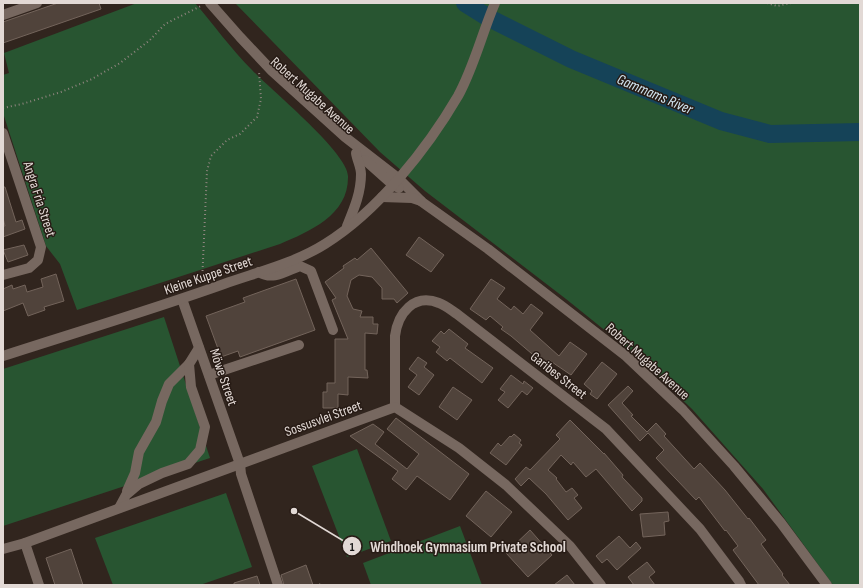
<svg xmlns="http://www.w3.org/2000/svg" width="863" height="588" font-family="'Sofia Sans Condensed',sans-serif">
	<style>
		.green { fill: #285531 }
		.lines { fill: none; stroke-linecap: round; stroke-linejoin: round }
		.river { stroke: #154358; stroke-width: 18 }
		.building { fill: #50433b; stroke: #73645b }
		.path { stroke: #8f857f; stroke-width: 2; stroke-dasharray: 1 3; stroke-linecap: butt }
		.minor { stroke: #776860; stroke-width: 10 }
		.labels { text-anchor: middle; stroke-width: 3; stroke-linejoin: round; paint-order: stroke }
		.street-label { font-size: 14px; fill: #e2d9d5; stroke: #271b15 }
		.water-label { font-size: 15px; font-style: italic; fill: #d1e5f1; stroke: #271b15 }
		.leader { fill: none; stroke: #e2d9d5; stroke-width: 1.5 }
		.callout-dot { fill: #e2d9d5; stroke: #271b15; stroke-width: 1.5 }
		.mark-label { font-size: 12px; text-anchor: middle; font-weight: bold; fill: #111 }
		.callout-label { font-size: 15px; text-anchor: middle; font-weight: bold; fill: #e2d9d5; stroke: #271b15; stroke-width: 3; stroke-linejoin: round; paint-order: stroke }
	</style>
	<rect width="100%" height="100%" fill="#31251e"/>
	<!-- green -->
	<g class="green">
		<path d="M 137,3 L 195,3 C 214,25 231,49 252,70 C 270,89 348,153 348,176 C 349,215 310,231 280,244 L 77,310 L 60,264 L 46,246 L 3,113 L 3,75 L 9,73 L 4,53 Z"/>
		<path d="M 235,3 L 860,3 L 860,585 L 833,585 L 763,489 L 692,409 L 633,353 L 566,299 L 425,191 L 380,152 Z"/>
		<path d="M 164,317 L 210,458 L 3,526 L 3,369 Z"/>
		<path d="M 357,449 L 391,541 L 347,557 L 312,466 Z"/>
		<path d="M 226,493 L 252,567 L 200,585 L 113,585 L 95,538 Z"/>
		<path d="M 460,526 L 482,585 L 371,585 L 363,563 Z"/>
	</g>
	<g class="lines">
		<!-- river -->
		<path class="river" d="M 465,3 L 489,18 L 571,59 L 721,121 L 770,134 L 860,132"/>
	</g>
	<!-- building -->
	<g class="building">
		<path d="M 58,3 L 99,3 L 101,9 L 3,43 L 3,22 Z"/>
		<path d="M 3,187 L 5,187 L 16,222 L 22,220 L 25,229 L 3,237 L 3,226 L 5,226 L 3,218 Z"/>
		<path d="M 419,237 L 444,255 L 431,272 L 406,255 Z"/>
		<path d="M 24,245 L 28,255 L 8,262 L 3,250 Z"/>
		<path d="M 371,248 L 408,293 L 397,303 L 394,299 L 382,299 L 382,288 L 372,277 L 359,275 L 351,280 L 347,296 L 353,309 L 362,311 L 360,317 L 373,317 L 373,324 L 378,324 L 377,334 L 365,333 L 365,370 L 367,370 L 368,378 L 348,377 L 348,395 L 338,394 L 338,408 L 323,408 L 323,392 L 327,392 L 327,383 L 335,383 L 335,339 L 348,339 L 332,300 L 336,298 L 325,282 L 344,268 L 343,266 L 355,258 L 357,260 Z"/>
		<path d="M 56,274 L 64,301 L 44,307 L 45,310 L 28,316 L 23,303 L 3,311 L 3,289 L 12,285 L 13,289 L 25,285 L 27,292 L 43,287 L 41,279 Z"/>
		<path d="M 296,279 L 315,330 L 240,357 L 238,351 L 221,357 L 206,316 L 245,302 L 243,298 Z"/>
		<path d="M 491,279 L 505,288 L 497,299 L 511,310 L 514,306 L 523,314 L 531,304 L 543,313 L 530,330 L 559,356 L 570,342 L 587,354 L 571,375 L 549,360 L 545,365 L 511,336 L 501,329 L 503,327 L 490,316 L 486,320 L 470,309 Z"/>
		<path d="M 449,329 L 468,344 L 465,348 L 493,368 L 482,383 L 450,358 L 447,361 L 436,352 L 440,347 L 432,341 L 441,331 L 444,334 Z"/>
		<path d="M 418,357 L 427,363 L 424,367 L 434,375 L 419,395 L 408,387 L 417,375 L 409,369 Z"/>
		<path d="M 602,362 L 617,374 L 597,399 L 590,394 L 592,391 L 584,384 Z"/>
		<path d="M 511,375 L 523,384 L 524,381 L 533,388 L 527,395 L 522,391 L 508,408 L 498,400 L 505,392 L 500,389 Z"/>
		<path d="M 628,386 L 633,391 L 622,403 L 633,415 L 631,416 L 647,432 L 656,423 L 666,434 L 664,436 L 694,469 L 700,463 L 725,490 L 748,519 L 749,518 L 759,531 L 766,540 L 761,544 L 783,574 L 782,575 L 790,585 L 759,585 L 733,550 L 738,546 L 726,530 L 725,531 L 699,497 L 696,500 L 656,458 L 664,450 L 648,433 L 640,441 L 608,405 Z"/>
		<path d="M 453,387 L 472,400 L 457,420 L 439,407 Z"/>
		<path d="M 396,418 L 469,474 L 450,500 L 417,476 L 406,490 L 392,479 L 398,471 L 350,436 L 373,424 L 384,432 L 375,444 L 407,469 L 419,454 L 387,429 Z"/>
		<path d="M 570,420 L 604,454 L 604,453 L 623,475 L 622,477 L 642,498 L 642,501 L 632,511 L 596,469 L 586,477 L 573,462 L 571,465 L 561,455 L 548,470 L 557,478 L 556,479 L 566,492 L 572,488 L 578,495 L 574,498 L 582,508 L 568,520 L 546,494 L 529,478 L 521,486 L 515,479 L 526,467 L 530,470 L 560,439 L 556,435 Z"/>
		<path d="M 514,434 L 521,440 L 519,443 L 522,445 L 506,465 L 490,453 L 498,443 L 501,446 L 510,436 L 511,437 Z"/>
		<path d="M 486,491 L 512,512 L 491,537 L 466,516 Z"/>
		<path d="M 668,512 L 669,521 L 664,522 L 665,535 L 643,537 L 640,514 Z"/>
		<path d="M 530,530 L 552,555 L 528,577 L 506,553 Z"/>
		<path d="M 619,536 L 630,548 L 636,542 L 641,548 L 617,570 L 607,559 L 602,563 L 596,556 Z"/>
		<path d="M 71,549 L 83,585 L 55,585 L 46,558 Z"/>
		<path d="M 647,562 L 655,572 L 649,577 L 655,585 L 634,585 L 628,577 Z"/>
		<path d="M 306,565 L 313,585 L 284,585 L 281,575 Z"/>
		<path d="M 567,575 L 575,585 L 554,585 Z"/>
		<path d="M 257,576 L 260,585 L 234,585 L 234,583 Z"/>
	</g>
	<g class="lines">
		<!-- path -->
		<g class="path">
			<path d="M 767,3 L 777,6 L 791,3"/>
			<path d="M 3,108 L 22,104 L 61,92 L 92,79 L 120,63 L 150,40 L 165,24 L 201,6"/>
			<path d="M 202,283 L 207,171 L 211,156 L 227,140 L 240,134 L 257,117 L 261,99 L 259,72"/>
			<path d="M 319,584 L 320,585"/>
		</g>
		<!-- minor -->
		<g class="minor">
			<path d="M 210,3 L 240,37 L 272,71 L 345,137 L 398,178 L 422,202 L 488,249 L 626,356 L 683,410 L 734,466 L 781,523 L 827,585"/>
			<path d="M 3,15 L 37,3"/>
			<path d="M 3,133 L 41,247 L 38,260 L 29,268 L 3,275"/>
			<path d="M 365,160 L 393,185 L 399,188"/>
			<path d="M 382,197 L 412,198 L 421,201"/>
			<path d="M 347,226 C 354,209 361,193 361,174 C 361,167 357,160 356,153"/>
			<path d="M 259,272 C 273,281 286,271 300,266 L 311,271 L 333,330"/>
			<path d="M 182,299 L 240,464 L 241,474 L 278,585"/>
			<path d="M 3,356 C 77,332 151,310 224,284 C 258,272 295,263 325,244 C 378,211 427,149 458,96 C 474,67 482,33 495,3"/>
			<path d="M 209,375 L 299,345"/>
			<path d="M 395,407 L 395,336 C 398,313 414,293 439,303 C 445,305 451,310 457,314 L 606,429 L 700,529 L 739,581 L 741,585"/>
			<path d="M 127,491 L 135,473 L 139,452 L 156,422 L 162,401 L 169,384 L 189,364"/>
			<path d="M 119,508 L 126,495 L 139,484 L 162,473 L 188,464 L 200,450 L 205,427 L 191,387 L 189,364 L 199,348"/>
			<path d="M 25,543 L 39,585"/>
			<path d="M 3,549 L 25,543 L 395,407 L 459,448 L 506,485 L 570,546 L 601,585"/>
		</g>
	</g>
	<g class="labels">
		<!-- street labels -->
		<g class="street-label">
			<text transform="translate(313 95) rotate(42)" y="5">Robert Mugabe Avenue</text>
			<text transform="translate(40 199) rotate(72)" y="5">Angra Fria Street</text>
			<text transform="translate(208 275) rotate(-19)" y="5">Kleine Kuppe Street</text>
			<text transform="translate(648 361) rotate(42)" y="5">Robert Mugabe Avenue</text>
			<text transform="translate(559 375) rotate(38)" y="5">Garibes Street</text>
			<text transform="translate(224 377) rotate(71)" y="5">Möwe Street</text>
			<text transform="translate(323 418) rotate(-20)" y="5">Sossusvlei Street</text>
		</g>
		<!-- water labels -->
		<g class="water-label">
			<text transform="translate(655 94) rotate(23)" y="5">Gammams River</text>
		</g>
	</g>
	<!-- callouts -->
	<path class="leader" d="M294 511L352 546"/>
	<g class="callout-dot">
		<circle cx="294" cy="511" r="4"/>
		<circle cx="352" cy="546" r="10"/>
	</g>
	<g class="mark-label">
		<text x="352" y="551">1</text>
	</g>
	<g class="callout-label">
		<text x="468" y="552">Windhoek Gymnasium Private School</text>
	</g>
	<!-- border -->
	<rect width="863" height="588" fill="none" stroke="#e2d9d5" stroke-width="8"/>
</svg>
